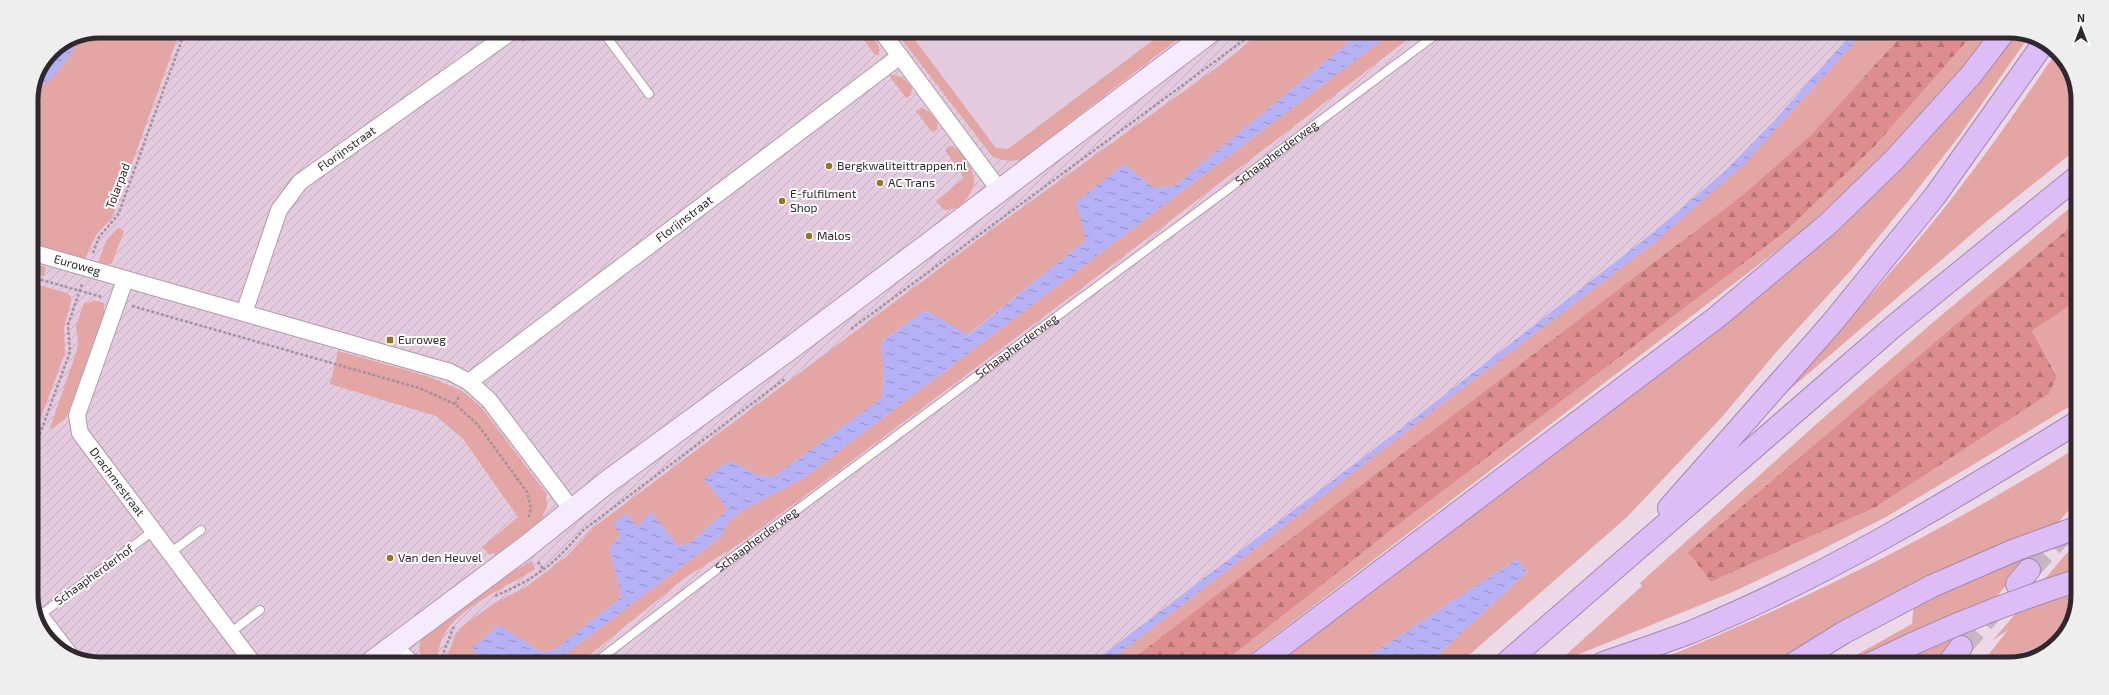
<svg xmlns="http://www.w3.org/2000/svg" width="2109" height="695" font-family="'Exo 2',sans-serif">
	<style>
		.built { fill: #e4cade }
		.industrial { fill: url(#industrial-furrows) }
		.grass { fill: #e4a5a5 }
		.forest { fill: url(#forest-firs) }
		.water { fill: url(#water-ripples) }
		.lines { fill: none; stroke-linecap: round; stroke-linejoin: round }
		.highway-tunnel { stroke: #c7b5c3; stroke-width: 22; stroke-dasharray: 22 11; stroke-linecap: butt }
		.lane-casing { stroke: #ae9baa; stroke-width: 10 }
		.street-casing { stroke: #ae9baa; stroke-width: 18 }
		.secondary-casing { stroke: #ae9baa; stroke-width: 24 }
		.highway-casing { stroke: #a189b0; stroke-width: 24 }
		.path { stroke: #a2929e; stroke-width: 2.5; stroke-dasharray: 3 2; stroke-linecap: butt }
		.lane { stroke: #fff; stroke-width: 8 }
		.street { stroke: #fff; stroke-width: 16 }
		.secondary { stroke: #f5ebfc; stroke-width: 22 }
		.highway { stroke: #debdf6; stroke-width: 22 }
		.highway-bridge-casing { stroke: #a189b0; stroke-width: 24; stroke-linecap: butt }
		.highway-bridge { stroke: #debdf6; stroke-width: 22 }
		.poi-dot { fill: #96751e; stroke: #fff; stroke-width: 1.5 }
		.labels { text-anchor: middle; stroke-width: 4; stroke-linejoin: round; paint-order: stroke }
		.street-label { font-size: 12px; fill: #30282e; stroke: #fff }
		.poi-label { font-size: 12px; fill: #30282e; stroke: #fff; text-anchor: start }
		.rim { fill: none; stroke: #30282e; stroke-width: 5 }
	</style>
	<defs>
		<pattern id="industrial-furrows" width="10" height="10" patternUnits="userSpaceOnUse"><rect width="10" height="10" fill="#e4cade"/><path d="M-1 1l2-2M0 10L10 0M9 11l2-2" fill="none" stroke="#c4aebf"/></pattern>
		<pattern id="forest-firs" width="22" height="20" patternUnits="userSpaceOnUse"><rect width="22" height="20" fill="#dd8d8e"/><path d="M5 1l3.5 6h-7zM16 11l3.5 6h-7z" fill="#b47374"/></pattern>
		<pattern id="water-ripples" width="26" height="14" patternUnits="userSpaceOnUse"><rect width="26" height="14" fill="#b6b0f5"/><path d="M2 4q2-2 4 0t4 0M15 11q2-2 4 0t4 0" fill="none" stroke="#948fc7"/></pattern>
	</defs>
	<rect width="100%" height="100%" fill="#edd8e8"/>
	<!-- built -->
	<path class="built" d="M 909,32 L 1164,32 L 1008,149 L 996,148 Z"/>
	<!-- industrial -->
	<path class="industrial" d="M 100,31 L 909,32 L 996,148 L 1008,149 L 1164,32 L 1931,33 L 1705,256 L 1170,663 L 82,662 L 48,640 L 31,600 L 31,100 L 32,93 L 40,88 L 64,64 L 83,34 Z"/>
	<!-- grass -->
	<g class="grass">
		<path d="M 100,31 L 180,31 L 115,210 L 112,217 L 97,233 L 85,259 L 31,243 L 31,100 L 32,93 C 55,80 69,56 83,34 Z"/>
		<path d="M 523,32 L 537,32 L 522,43 L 519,35 Z"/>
		<path d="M 896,32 L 909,32 L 996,148 L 1008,149 L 1164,32 L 1187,32 L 1022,159 C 1012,162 1001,161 992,156 Z"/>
		<path d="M 1262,32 L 1360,33 L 1174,186 L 1154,188 L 1124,164 L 1086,240 L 967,335 L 925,310 L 882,341 L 884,375 L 882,398 L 773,477 L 756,475 L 732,461 L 704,480 L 728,509 L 692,541 L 680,546 L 676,544 L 651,512 L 637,527 L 626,513 L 620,535 L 609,549 L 621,595 L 619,599 L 554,650 L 541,652 L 499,625 L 472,648 L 481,661 L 485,662 L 445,662 L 454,638 L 460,628 L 496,602 L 526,587 L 567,556 L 594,527 L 727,427 L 995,227 L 1223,63 Z"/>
		<path d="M 1391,33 L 1416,33 L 1095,278 L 821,484 L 742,542 L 686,577 L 581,662 L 555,662 L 701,552 L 720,537 L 728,522 L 743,510 L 805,477 Z"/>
		<path d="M 1863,33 L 1904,33 L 1812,134 L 1744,194 L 1127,663 L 1107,663 L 1418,422 L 1655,242 L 1779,125 Z"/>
		<path d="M 1974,33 L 1994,33 L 1884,155 L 1844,194 L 1796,236 L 1239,663 L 1223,663 L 1394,528 L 1785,232 L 1874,147 Z"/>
		<path d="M 2011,33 L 2030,35 L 1960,135 L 1909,200 L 1853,268 L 1777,351 L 1722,417 L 1626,518 L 1460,663 L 1429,663 L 1527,572 L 1517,559 L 1358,663 L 1271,663 L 1735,313 Z"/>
		<path d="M 865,34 L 869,34 L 879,46 L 879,55 L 875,55 L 861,36 Z"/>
		<path d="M 2056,53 C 2081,70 2078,121 2078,148 L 1987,221 L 1775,402 C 1834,334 1897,269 1952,198 C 1989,151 2022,102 2056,53 Z"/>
		<path d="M 888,74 L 902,77 L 912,87 L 911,95 L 906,98 Z"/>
		<path d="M 921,108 C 930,110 940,120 937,130 L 932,132 L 916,111 Z"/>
		<path d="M 949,146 C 961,145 975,171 974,182 C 973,190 969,196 964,202 C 958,208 953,210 944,210 L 936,201 L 964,178 L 945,150 Z"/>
		<path d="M 2077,202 L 2077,221 L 1688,552 L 1711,582 L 1876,507 L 2049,394 L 2057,375 L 2032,331 L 2077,301 L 2077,402 L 1886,517 L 1817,552 L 1735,591 L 1557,663 L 1642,586 L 1640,583 L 1813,427 L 1931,324 Z"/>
		<path d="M 118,228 L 124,231 L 112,263 L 106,265 L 98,263 L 106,241 Z"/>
		<path d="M 31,263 L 46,267 L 44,276 L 31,273 Z"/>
		<path d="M 31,283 L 67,293 L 72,298 L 64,327 L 65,353 L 31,444 Z"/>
		<path d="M 92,300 L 104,303 L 104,314 L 66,418 L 52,429 L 50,428 L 76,353 L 78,343 L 76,326 L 84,303 L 92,302 Z"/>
		<path d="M 338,351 L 427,376 L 462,391 L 481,407 L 546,493 L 547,507 L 540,521 L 498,553 L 489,554 L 482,547 L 518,517 L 463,439 L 436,416 L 330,384 Z"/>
		<path d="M 2076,448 L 2076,502 L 2047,535 L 1942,664 L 1909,664 L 1911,640 L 1860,664 L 1840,664 L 1912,624 L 1915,589 L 1868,613 L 1780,664 L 1648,664 C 1797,605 1941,533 2076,448 Z"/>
		<path d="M 2076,547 L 2076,613 L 2056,643 L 2025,651 L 2007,664 L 1981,664 L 2008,630 L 1993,640 L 2066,554 Z"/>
		<path d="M 532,561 L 535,569 C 512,584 457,609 445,633 C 440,641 438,653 435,662 L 423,661 C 418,650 418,643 425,633 L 500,578 Z"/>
	</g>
	<!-- forest -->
	<g class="forest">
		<path d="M 1904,33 L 1974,33 L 1874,147 L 1785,232 L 1394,528 L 1223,663 L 1127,663 L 1744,194 L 1812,134 Z"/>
		<path d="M 2077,221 L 2077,301 L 2032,331 L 2057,376 L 2049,394 L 1876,507 L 1711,582 L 1688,552 Z"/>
	</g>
	<!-- water -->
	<g class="water">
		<path d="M 1360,33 L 1391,33 L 805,477 L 743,510 L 728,522 L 720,537 L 701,552 L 555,662 L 485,662 L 481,661 L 472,648 L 499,625 L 541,652 L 554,650 L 619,599 L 621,595 L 609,549 L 620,535 L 613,523 L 626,513 L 637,526 L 651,512 L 677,544 L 680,546 L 692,541 L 728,509 L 704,480 L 720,466 L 732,461 L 756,475 L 773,477 L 882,398 L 884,375 L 881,342 L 925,310 L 968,335 L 1086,240 L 1076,202 L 1124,164 L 1154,188 L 1174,186 Z"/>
		<path d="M 1852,33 L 1863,33 L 1743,165 L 1655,242 L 1418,422 L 1107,663 L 1092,663 L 1407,424 L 1650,235 L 1724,172 L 1775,120 Z"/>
		<path d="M 83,34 C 70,56 55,80 32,93 C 34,87 34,80 36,74 C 43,55 64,38 83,34 Z"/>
		<path d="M 1517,559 L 1527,572 L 1429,663 L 1358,663 Z"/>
		<path d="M 2056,643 L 2051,650 L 2007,664 L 2025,651 Z"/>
	</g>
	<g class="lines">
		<!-- highway-tunnel -->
		<g class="highway-tunnel">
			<path d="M 2029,570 L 2068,528"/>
			<path d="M 1961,647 L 1997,606"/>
		</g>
		<!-- lane casing -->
		<g class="lane-casing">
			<g id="lane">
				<path d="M 603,32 L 649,94"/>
				<path d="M 170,553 L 201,530"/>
				<path d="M 230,633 L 260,610"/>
				<path d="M 47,638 L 56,631"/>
				<path d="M 78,659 L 43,613 L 153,531"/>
				<path id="s1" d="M 596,662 L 724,564 L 1438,33"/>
			</g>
		</g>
		<!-- street casing -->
		<g class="street-casing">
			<g id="street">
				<path d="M 882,32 L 1000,191"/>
				<path id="s2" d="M 31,252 L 450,372 L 469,382 L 489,400 L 573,511"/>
				<path id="s3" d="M 125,280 L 77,415 L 80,433 L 252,662"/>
				<path id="s4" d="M 244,313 L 279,210 L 300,182 L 511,32"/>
				<path id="s5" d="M 469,382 L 900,56"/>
				<path d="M 393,646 L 411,662"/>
			</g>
		</g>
		<!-- secondary casing -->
		<g class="secondary-casing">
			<path id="secondary" d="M 372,662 L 526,547 L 606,483 L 796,344 L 1210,32"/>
		</g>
		<!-- highway casing -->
		<g class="highway-casing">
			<g id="highway">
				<path d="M 1669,508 L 1832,323 L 1935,196 L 2043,44"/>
				<path d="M 2017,584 L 2029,570"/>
				<path d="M 1259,663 L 1717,317 L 1828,224 L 1895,159 L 1971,75 L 2003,33"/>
				<path d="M 1506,663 L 1894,326 L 2077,177"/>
				<path d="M 1603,663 C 1632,653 1662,643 1691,632 C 1827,576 1952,500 2076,423"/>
				<path d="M 1793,664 L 1843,633 L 1932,586"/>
				<path d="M 1948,664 L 1961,647"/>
			</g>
		</g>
		<!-- path -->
		<g class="path">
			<path d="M 1238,32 L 1245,40"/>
			<path d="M 93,253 L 99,237 L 118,215 L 185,31"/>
			<path d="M 31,277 L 102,297"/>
			<path d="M 132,306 L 419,388 L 455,404 L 478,425 L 527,492 L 531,508 L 528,519"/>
			<path d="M 851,329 L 1255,32"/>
			<path d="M 455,404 L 460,395"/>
			<path d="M 31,458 L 70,352 L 68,325 L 82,284"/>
			<path d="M 538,562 L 544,570"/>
			<path d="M 495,596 C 535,579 555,564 582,531 L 786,378"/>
			<path d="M 440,662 L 454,626"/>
		</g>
		<!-- lane -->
		<use href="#lane" class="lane"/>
		<!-- street -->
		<use href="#street" class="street"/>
		<!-- secondary -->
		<use href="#secondary" class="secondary"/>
		<!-- highway -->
		<use href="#highway" class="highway"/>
		<!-- highway-bridge casing -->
		<g class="highway-bridge-casing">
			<g id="highway-bridge">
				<path d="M 1932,586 L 2015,550 L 2076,528"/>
				<path d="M 1870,664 C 1937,631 2005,603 2076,581"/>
			</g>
		</g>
		<!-- highway-bridge -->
		<use href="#highway-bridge" class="highway-bridge"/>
	</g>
	<!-- markers -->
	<g class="poi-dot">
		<circle cx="829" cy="166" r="4"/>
		<circle cx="880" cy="183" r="4"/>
		<circle cx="782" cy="201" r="4"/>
		<circle cx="809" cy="236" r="4"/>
		<rect x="386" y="336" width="8" height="8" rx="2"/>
		<circle cx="390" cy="558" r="4"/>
	</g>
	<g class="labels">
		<!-- street labels -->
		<g class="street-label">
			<text dy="4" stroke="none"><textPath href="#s4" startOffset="201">Florijnstraat</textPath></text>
			<text dy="4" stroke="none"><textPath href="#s1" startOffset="850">Schaapherderweg</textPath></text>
			<text transform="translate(118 186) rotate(-69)" y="4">Tolarpad</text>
			<text dy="4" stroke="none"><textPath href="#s5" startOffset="270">Florijnstraat</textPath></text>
			<text dy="4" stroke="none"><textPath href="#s2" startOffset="48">Euroweg</textPath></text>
			<text dy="4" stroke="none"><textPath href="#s1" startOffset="526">Schaapherderweg</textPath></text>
			<text dy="4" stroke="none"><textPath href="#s3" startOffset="223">Drachmestraat</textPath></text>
			<text dy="4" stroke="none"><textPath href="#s1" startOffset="202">Schaapherderweg</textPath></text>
			<text transform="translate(94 575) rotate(-36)" y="4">Schaapherderhof</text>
		</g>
		<!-- poi labels -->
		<g class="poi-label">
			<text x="837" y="170">Bergkwaliteittrappen.nl</text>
			<text x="888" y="187">AC Trans</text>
			<text x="790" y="198">E-fulfilment<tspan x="790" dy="14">Shop</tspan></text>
			<text x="817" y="240">Malos</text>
			<text x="398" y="344">Euroweg</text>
			<text x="398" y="562">Van den Heuvel</text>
		</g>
	</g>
	<!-- crop -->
	<path d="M0 0H2109V695H0ZM100 38H2009A62 62 0 0 1 2071 100V595A62 62 0 0 1 2009 657H100A62 62 0 0 1 38 595V100A62 62 0 0 1 100 38Z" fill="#eee" fill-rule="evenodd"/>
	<path class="rim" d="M100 38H2009A62 62 0 0 1 2071 100V595A62 62 0 0 1 2009 657H100A62 62 0 0 1 38 595V100A62 62 0 0 1 100 38Z"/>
	<!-- north arrow -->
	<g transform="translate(2081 28)" stroke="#ffffff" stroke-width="3" paint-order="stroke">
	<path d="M0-3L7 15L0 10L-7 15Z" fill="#30282e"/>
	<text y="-6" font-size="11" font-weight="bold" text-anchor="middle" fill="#30282e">N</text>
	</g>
</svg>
